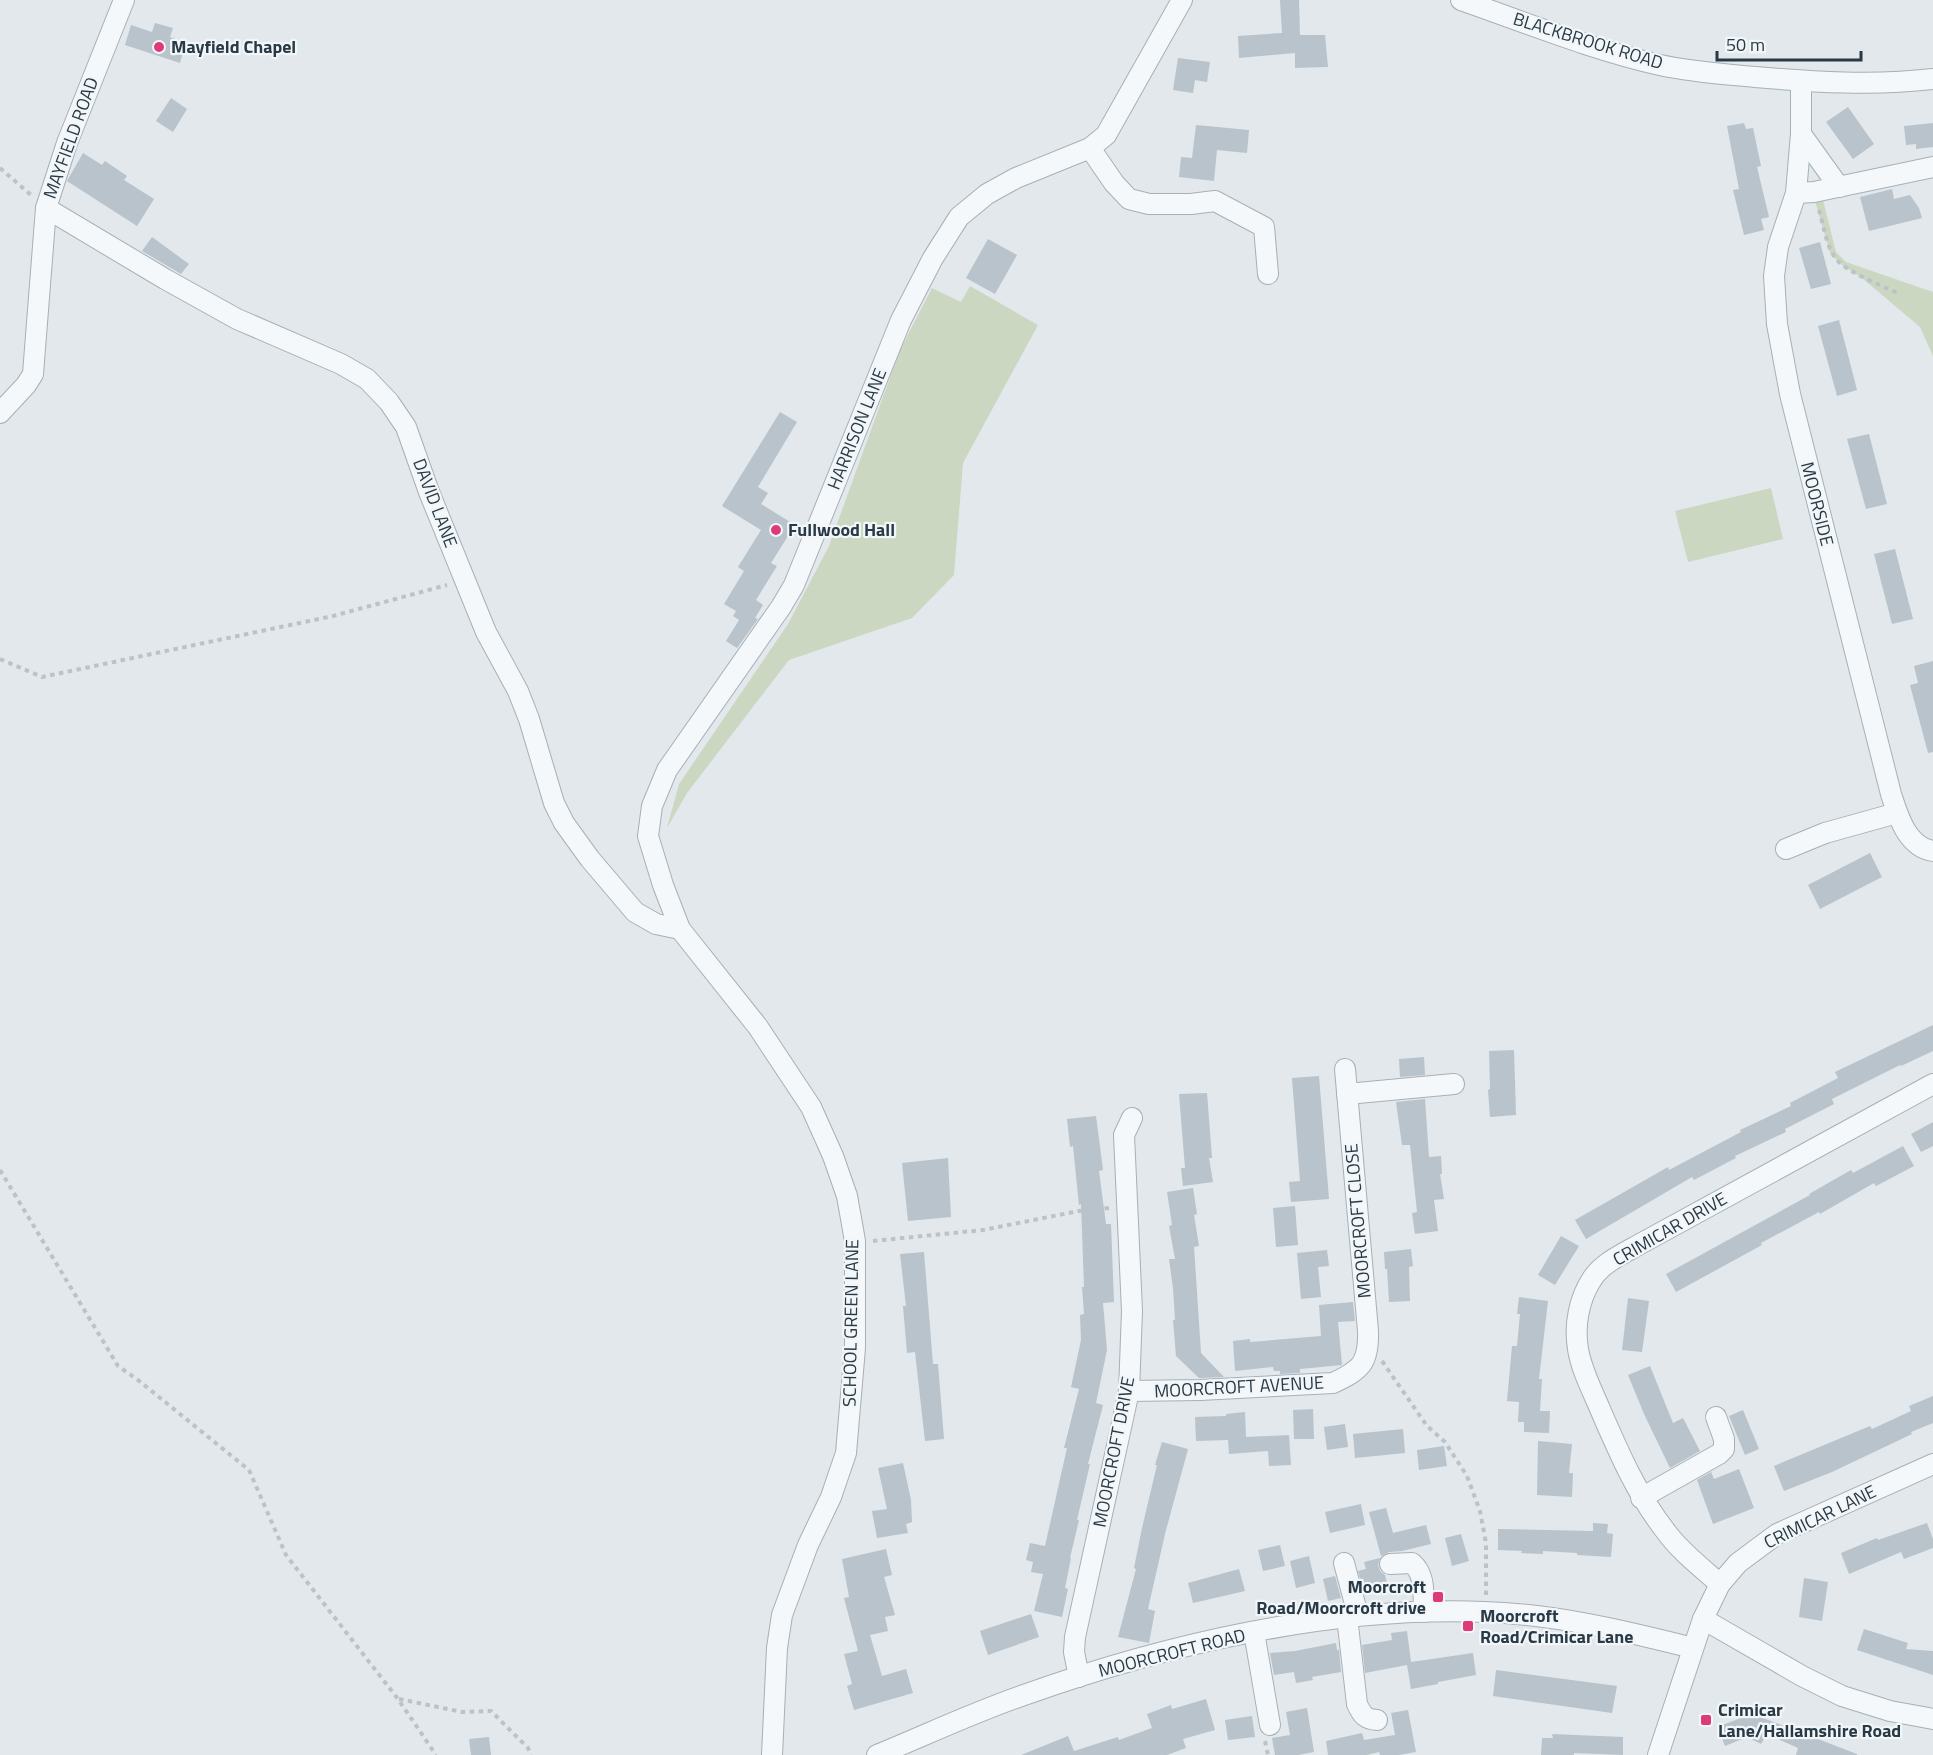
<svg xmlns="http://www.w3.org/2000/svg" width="1933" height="1755" font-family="'Titillium Web',sans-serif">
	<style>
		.green { fill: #ccd7c2 }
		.building { fill: #b8c3cb }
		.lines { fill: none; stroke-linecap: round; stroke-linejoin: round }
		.minor-casing { stroke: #a6b0b7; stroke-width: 22 }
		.path { stroke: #bcc3c8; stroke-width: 4; stroke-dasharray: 4.5 4.5; stroke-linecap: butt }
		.minor { stroke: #f5f8fa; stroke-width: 20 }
		.poi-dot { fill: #de3a77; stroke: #f2f6f9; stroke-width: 2 }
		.labels { text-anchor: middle; stroke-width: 4.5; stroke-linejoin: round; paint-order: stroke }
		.street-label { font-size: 18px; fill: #283a46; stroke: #f2f6f9 }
		.poi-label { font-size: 18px; font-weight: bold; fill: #283a46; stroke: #f2f6f9; text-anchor: start }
	</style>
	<rect width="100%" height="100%" fill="#e2e8ec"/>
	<!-- green -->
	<g class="green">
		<path d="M 1823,200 L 1836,252 L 1846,262 L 1933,292 L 1933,356 L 1920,327 L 1862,278 L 1839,263 L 1830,253 L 1815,201 Z"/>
		<path d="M 970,286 L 1038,325 L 963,463 L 954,575 L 912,618 L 789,660 L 687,793 L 667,828 L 679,784 L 788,624 L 829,546 L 900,350 L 932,288 L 961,302 Z"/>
		<path d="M 1771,488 L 1783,539 L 1688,562 L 1675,511 Z"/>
	</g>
	<!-- building -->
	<g class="building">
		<path d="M 1280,0 L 1299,0 L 1300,35 L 1325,35 L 1328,67 L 1295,68 L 1295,53 L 1239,58 L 1238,36 L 1282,33 Z"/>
		<path d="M 155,23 L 173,28 L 170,37 L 186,42 L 180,63 L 125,45 L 131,25 L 152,32 Z"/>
		<path d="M 1178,58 L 1210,62 L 1207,82 L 1195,80 L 1193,93 L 1173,90 Z"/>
		<path d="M 171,98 L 187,109 L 173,132 L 156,121 Z"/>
		<path d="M 1848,107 L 1874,144 L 1853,159 L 1826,122 Z"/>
		<path d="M 1744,123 L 1746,129 L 1753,128 L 1761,166 L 1757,167 L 1769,217 L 1761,219 L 1764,230 L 1744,235 L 1733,190 L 1739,189 L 1727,126 Z"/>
		<path d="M 1933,123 L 1933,147 L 1916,149 L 1916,144 L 1906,145 L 1904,126 Z"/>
		<path d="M 1196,125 L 1249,130 L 1247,153 L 1217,150 L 1214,181 L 1179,177 L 1181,157 L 1192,158 Z"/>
		<path d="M 83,153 L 102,165 L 105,161 L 127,176 L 124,180 L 154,199 L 137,226 L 67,181 Z"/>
		<path d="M 1892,189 L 1894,199 L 1910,195 L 1919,208 L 1922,218 L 1869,231 L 1860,197 Z"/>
		<path d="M 152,237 L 189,264 L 181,274 L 142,251 Z"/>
		<path d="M 988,239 L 1017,255 L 995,294 L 966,278 Z"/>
		<path d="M 1820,242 L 1831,284 L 1811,289 L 1799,248 Z"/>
		<path d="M 1839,320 L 1857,390 L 1837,396 L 1818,326 Z"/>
		<path d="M 780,412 L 797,422 L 758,487 L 768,493 L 761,504 L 795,525 L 771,563 L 777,566 L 756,600 L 763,605 L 755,618 L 758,619 L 737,648 L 726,641 L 739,620 L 733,616 L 736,611 L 724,604 L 744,571 L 738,567 L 761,530 L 722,506 Z"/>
		<path d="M 1869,434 L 1887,504 L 1866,509 L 1847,439 Z"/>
		<path d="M 1895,549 L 1913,619 L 1892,624 L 1874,554 Z"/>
		<path d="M 1933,661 L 1933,752 L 1928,753 L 1910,685 L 1918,683 L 1914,666 Z"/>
		<path d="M 1870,853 L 1882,877 L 1820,909 L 1808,885 Z"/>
		<path d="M 1933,1025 L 1933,1051 L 1901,1066 L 1900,1065 L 1832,1099 L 1834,1104 L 1785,1129 L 1786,1132 L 1735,1156 L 1736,1158 L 1694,1180 L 1692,1177 L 1586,1239 L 1575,1220 L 1668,1167 L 1669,1170 L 1741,1132 L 1740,1130 L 1791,1106 L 1790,1103 L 1838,1078 L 1835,1072 Z"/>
		<path d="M 1514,1050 L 1516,1115 L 1490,1117 L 1488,1090 L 1490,1089 L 1489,1051 Z"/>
		<path d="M 1424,1057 L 1425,1075 L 1400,1077 L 1399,1059 Z"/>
		<path d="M 1319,1076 L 1329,1199 L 1291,1202 L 1289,1182 L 1300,1181 L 1292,1078 Z"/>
		<path d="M 1207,1093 L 1212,1158 L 1209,1158 L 1213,1182 L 1183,1186 L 1181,1168 L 1185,1168 L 1179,1094 Z"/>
		<path d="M 1425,1099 L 1429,1157 L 1441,1156 L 1442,1174 L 1440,1174 L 1444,1199 L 1434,1200 L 1438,1231 L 1415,1234 L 1412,1213 L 1417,1212 L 1410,1145 L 1402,1145 L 1396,1102 Z"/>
		<path d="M 1096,1116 L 1103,1170 L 1099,1171 L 1106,1224 L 1111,1224 L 1114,1302 L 1103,1303 L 1107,1350 L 1096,1403 L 1103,1405 L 1088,1464 L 1090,1464 L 1077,1520 L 1079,1520 L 1070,1558 L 1071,1558 L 1065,1588 L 1068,1589 L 1062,1617 L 1034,1611 L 1043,1574 L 1031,1572 L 1033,1562 L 1026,1560 L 1030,1543 L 1045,1546 L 1067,1448 L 1064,1448 L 1079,1389 L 1071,1387 L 1081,1340 L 1080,1315 L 1084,1314 L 1082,1287 L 1084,1287 L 1081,1204 L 1079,1205 L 1073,1146 L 1070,1147 L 1067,1119 Z"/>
		<path d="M 1933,1122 L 1933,1146 L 1921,1152 L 1911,1134 Z"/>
		<path d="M 1903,1146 L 1914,1166 L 1876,1186 L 1874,1183 L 1820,1214 L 1819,1212 L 1761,1243 L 1762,1245 L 1676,1292 L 1666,1274 L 1810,1195 L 1809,1194 L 1851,1170 L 1853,1173 Z"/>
		<path d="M 948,1158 L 951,1217 L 908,1221 L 902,1163 Z"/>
		<path d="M 1193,1188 L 1197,1214 L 1194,1215 L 1199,1246 L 1194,1247 L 1201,1353 L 1224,1377 L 1199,1378 L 1176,1356 L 1173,1320 L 1175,1320 L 1173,1288 L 1169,1259 L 1175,1259 L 1169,1226 L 1172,1225 L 1167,1192 Z"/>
		<path d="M 1295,1206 L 1298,1245 L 1276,1247 L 1273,1208 Z"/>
		<path d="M 1561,1236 L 1579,1246 L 1555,1285 L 1538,1275 Z"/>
		<path d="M 1411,1249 L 1413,1266 L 1409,1267 L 1410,1301 L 1389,1302 L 1387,1269 L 1385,1269 L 1384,1252 Z"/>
		<path d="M 1327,1250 L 1329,1266 L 1318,1267 L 1321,1297 L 1301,1299 L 1297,1253 Z"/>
		<path d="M 924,1252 L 933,1364 L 938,1364 L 944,1439 L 925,1441 L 915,1352 L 907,1353 L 903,1306 L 906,1306 L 900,1254 Z"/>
		<path d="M 1519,1297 L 1548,1301 L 1539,1379 L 1542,1379 L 1540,1411 L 1550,1411 L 1549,1433 L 1524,1432 L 1524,1422 L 1518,1422 L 1519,1402 L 1507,1401 L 1512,1346 L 1517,1346 L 1520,1314 L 1517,1314 Z"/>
		<path d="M 1628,1298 L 1649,1301 L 1642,1352 L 1622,1350 Z"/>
		<path d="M 1353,1302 L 1355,1321 L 1338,1322 L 1342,1365 L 1300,1369 L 1300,1373 L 1280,1374 L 1280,1371 L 1274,1371 L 1273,1367 L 1235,1371 L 1233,1341 L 1250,1339 L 1250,1342 L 1321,1336 L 1319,1305 Z"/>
		<path d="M 1650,1366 L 1673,1423 L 1683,1418 L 1700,1451 L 1670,1468 L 1644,1414 L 1628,1375 Z"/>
		<path d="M 1933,1396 L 1933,1423 L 1911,1432 L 1912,1434 L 1832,1472 L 1784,1491 L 1774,1466 L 1870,1426 L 1872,1429 L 1911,1411 L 1909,1406 Z"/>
		<path d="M 1313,1409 L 1314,1439 L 1294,1439 L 1293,1410 Z"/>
		<path d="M 1743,1410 L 1759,1449 L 1745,1455 L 1729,1416 Z"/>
		<path d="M 1245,1412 L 1246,1437 L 1289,1435 L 1291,1465 L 1269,1466 L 1268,1451 L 1229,1454 L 1228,1440 L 1196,1441 L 1195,1417 L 1226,1416 L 1226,1414 Z"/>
		<path d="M 1345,1424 L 1348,1447 L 1327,1450 L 1324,1427 Z"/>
		<path d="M 1403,1429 L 1405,1453 L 1355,1458 L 1353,1434 Z"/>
		<path d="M 1538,1441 L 1572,1444 L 1569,1473 L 1573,1473 L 1572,1497 L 1537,1495 Z"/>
		<path d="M 1162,1442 L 1188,1449 L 1165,1534 L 1148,1609 L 1155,1611 L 1149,1643 L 1118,1637 L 1136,1569 L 1134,1568 L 1142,1528 L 1157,1465 L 1155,1465 Z"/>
		<path d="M 1444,1446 L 1447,1466 L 1419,1470 L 1417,1450 Z"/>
		<path d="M 903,1463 L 911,1500 L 912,1522 L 906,1524 L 908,1533 L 877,1538 L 872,1511 L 887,1509 L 878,1468 Z"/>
		<path d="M 1739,1469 L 1754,1508 L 1713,1524 L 1697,1480 L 1711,1472 L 1714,1479 Z"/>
		<path d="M 1361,1504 L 1365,1525 L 1330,1533 L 1325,1512 Z"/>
		<path d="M 1386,1508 L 1393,1533 L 1426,1525 L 1431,1544 L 1402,1551 L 1389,1552 L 1381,1556 L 1369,1512 Z"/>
		<path d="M 1593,1523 L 1608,1524 L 1607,1533 L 1613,1534 L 1611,1557 L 1577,1555 L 1577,1553 L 1543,1551 L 1543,1554 L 1521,1553 L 1522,1551 L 1498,1550 L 1498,1529 L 1593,1531 Z"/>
		<path d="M 1927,1523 L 1933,1539 L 1933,1548 L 1904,1559 L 1901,1552 L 1849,1574 L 1841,1553 L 1877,1538 L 1878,1540 Z"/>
		<path d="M 1461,1534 L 1469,1561 L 1452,1566 L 1445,1538 Z"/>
		<path d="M 1280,1545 L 1285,1566 L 1263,1571 L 1258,1550 Z"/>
		<path d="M 886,1549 L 892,1575 L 884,1577 L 895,1615 L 885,1617 L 888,1631 L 870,1635 L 882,1676 L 906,1669 L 913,1693 L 854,1710 L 847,1686 L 852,1684 L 844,1654 L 858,1651 L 844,1598 L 849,1597 L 842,1559 Z"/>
		<path d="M 1309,1556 L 1315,1583 L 1296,1588 L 1290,1561 Z"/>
		<path d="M 1380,1558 L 1378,1565 L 1380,1571 L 1385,1575 L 1388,1587 L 1364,1592 L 1358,1571 L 1366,1569 L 1364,1562 Z"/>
		<path d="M 1239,1569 L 1245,1591 L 1193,1603 L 1188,1583 Z"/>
		<path d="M 1335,1576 L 1341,1598 L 1328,1601 L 1323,1579 Z"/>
		<path d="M 1804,1578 L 1828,1582 L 1822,1621 L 1799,1617 Z"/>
		<path d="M 1031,1614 L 1039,1637 L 988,1655 L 980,1631 Z"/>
		<path d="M 1864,1629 L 1908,1643 L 1906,1649 L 1933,1651 L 1933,1675 L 1857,1650 Z"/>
		<path d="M 1407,1631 L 1411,1662 L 1473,1653 L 1476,1675 L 1438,1682 L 1438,1684 L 1411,1689 L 1407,1665 L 1365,1673 L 1362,1645 L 1392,1640 L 1391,1633 Z"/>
		<path d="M 1336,1643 L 1337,1650 L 1339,1650 L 1341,1672 L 1312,1677 L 1313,1680 L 1296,1683 L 1294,1672 L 1274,1675 L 1270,1653 L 1295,1651 Z"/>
		<path d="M 1496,1670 L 1617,1686 L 1612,1713 L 1493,1696 Z"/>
		<path d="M 1206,1699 L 1215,1730 L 1183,1739 L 1186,1748 L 1167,1755 L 1021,1755 L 1068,1736 L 1074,1751 L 1118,1737 L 1119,1740 L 1152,1728 L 1147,1714 L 1171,1705 L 1172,1709 Z"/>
		<path d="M 1307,1708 L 1314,1752 L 1298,1755 L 1275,1755 L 1272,1738 L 1290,1735 L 1286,1712 Z"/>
		<path d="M 1408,1710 L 1416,1752 L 1399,1755 L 1380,1755 L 1379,1752 L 1367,1755 L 1328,1755 L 1326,1741 L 1362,1733 L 1364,1740 L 1395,1735 L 1391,1713 Z"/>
		<path d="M 1750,1713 L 1857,1754 L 1857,1755 L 1796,1755 L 1798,1748 L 1767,1734 L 1761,1744 L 1747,1737 L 1725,1746 L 1717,1727 L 1749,1715 Z"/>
		<path d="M 1252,1716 L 1255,1737 L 1228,1740 L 1225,1720 Z"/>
		<path d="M 1552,1734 L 1623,1737 L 1623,1755 L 1574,1753 L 1574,1755 L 1541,1755 L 1542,1738 L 1553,1738 Z"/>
		<path d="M 489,1737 L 491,1755 L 471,1755 L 469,1739 Z"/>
	</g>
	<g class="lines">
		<!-- minor casing -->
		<g class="minor-casing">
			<g id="minor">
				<path d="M 1461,0 C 1527,23 1593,50 1660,65 C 1691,72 1724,74 1755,77 C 1814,82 1874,86 1933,79"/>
				<path d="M 1801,81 L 1801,134 L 1796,193 L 1778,247 L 1774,276 L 1777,324 L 1790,394 L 1891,794 C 1898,816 1907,847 1933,851"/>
				<path d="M 1801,134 L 1839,187"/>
				<path d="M 1090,148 L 1114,183 L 1129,199 L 1149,204 L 1191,204 L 1215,201 L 1264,227 L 1268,274"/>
				<path d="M 1796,193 L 1814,192 L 1933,167"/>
				<path d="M 46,208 L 165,279 L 237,319 L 341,364 L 367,379 L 389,402 L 406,427 L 429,492 L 486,632 L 518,691 L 529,719 L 554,803 L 564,823 L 590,859 L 635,912 L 656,924 L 680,929"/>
				<path d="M 0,413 L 26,385 L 33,374 L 46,208 L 67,143 L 124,0"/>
				<path d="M 1786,849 L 1825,833 L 1897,813"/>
				<path d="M 1347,1094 L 1454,1084"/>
				<path d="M 1129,1391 L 1200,1390 L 1333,1383 C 1361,1370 1369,1363 1368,1331 L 1345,1069"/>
				<path d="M 1641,1498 L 1719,1454 L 1724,1449 L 1724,1439 L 1716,1417"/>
				<path d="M 1344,1563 L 1358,1615"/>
				<path d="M 1390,1564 L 1412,1563 C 1426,1575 1423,1595 1424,1612"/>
				<path d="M 1720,1584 C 1702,1568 1681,1552 1667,1533 C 1637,1495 1619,1453 1600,1409 C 1592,1390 1581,1369 1578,1349 C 1574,1325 1579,1299 1592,1279 C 1602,1263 1624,1253 1640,1244 L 1933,1084"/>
				<path d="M 1347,1617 L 1357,1704 C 1362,1715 1365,1719 1377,1720"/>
				<path d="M 1703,1619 L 1802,1676 L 1842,1696 L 1890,1711 L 1933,1719"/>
				<path d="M 1254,1632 L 1270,1725"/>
				<path d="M 1079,1677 L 1074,1652 L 1075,1637 L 1129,1391 L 1132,1311 L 1124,1135 L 1132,1118"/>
				<path d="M 772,1755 L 777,1648 L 782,1615 L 808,1545 L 831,1497 L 846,1453 L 855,1348 L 855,1241 L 847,1196 L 833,1156 L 811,1107 L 758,1027 L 680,929 L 663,885 L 648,836 L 652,806 L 667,770 L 781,607 L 794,585 L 901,320 L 933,258 L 959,217 L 987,194 L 1016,178 L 1090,148 L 1106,135 L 1182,0"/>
				<path d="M 877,1755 C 926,1735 974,1712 1024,1695 C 1167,1644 1331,1606 1484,1612 C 1555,1614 1625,1631 1693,1648"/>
				<path d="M 1658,1755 L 1703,1619 L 1720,1584 L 1738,1563 L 1777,1534 L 1933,1464"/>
			</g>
		</g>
		<!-- path -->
		<g class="path">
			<path d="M 0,168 L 31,195"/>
			<path d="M 1819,210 C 1824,226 1826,247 1837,260 C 1847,272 1884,287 1900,294"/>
			<path d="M 0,659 L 42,677 L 333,616 L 447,585"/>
			<path d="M 0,1170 L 118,1366 L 138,1380 L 249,1470 L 286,1555 L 398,1699 L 436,1755"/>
			<path d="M 873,1241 L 983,1230 L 1079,1211 L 1109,1208"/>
			<path d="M 1382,1361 L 1427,1426 L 1445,1442 L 1467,1476 L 1480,1511 L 1486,1543 L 1486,1595"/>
			<path d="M 399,1699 L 462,1712 L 491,1711 L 528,1748 L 531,1755"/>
			<path d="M 1265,1741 L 1268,1755"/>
		</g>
		<!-- minor -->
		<use href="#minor" class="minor"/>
	</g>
	<!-- markers -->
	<g class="poi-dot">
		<circle cx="159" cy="47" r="6"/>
		<circle cx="776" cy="530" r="6"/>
		<rect x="1432" y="1591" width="12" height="12" rx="3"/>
		<rect x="1462" y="1620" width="12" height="12" rx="3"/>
		<rect x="1700" y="1714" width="12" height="12" rx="3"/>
	</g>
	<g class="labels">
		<!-- street labels -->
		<g class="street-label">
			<text transform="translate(1588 41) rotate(17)" y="6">BLACKBROOK ROAD</text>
			<text transform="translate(71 138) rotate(-70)" y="6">MAYFIELD ROAD</text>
			<text transform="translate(857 429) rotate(-68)" y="6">HARRISON LANE</text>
			<text transform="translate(435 503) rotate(69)" y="6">DAVID LANE</text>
			<text transform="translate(1817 504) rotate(76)" y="6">MOORSIDE</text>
			<text transform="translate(1358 1221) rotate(-95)" y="6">MOORCROFT CLOSE</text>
			<text transform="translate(1670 1229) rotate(-30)" y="6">CRIMICAR DRIVE</text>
			<text transform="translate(851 1323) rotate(-89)" y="6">SCHOOL GREEN LANE</text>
			<text transform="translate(1239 1387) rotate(-3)" y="6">MOORCROFT AVENUE</text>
			<text transform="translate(1114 1452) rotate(-79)" y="6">MOORCROFT DRIVE</text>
			<text transform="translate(1820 1517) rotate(-26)" y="6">CRIMICAR LANE</text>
			<text transform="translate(1172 1653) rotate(-14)" y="6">MOORCROFT ROAD</text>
		</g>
		<!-- poi labels -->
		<g class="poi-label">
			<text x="171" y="53">Mayfield Chapel</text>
			<text x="788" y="536">Fullwood Hall</text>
			<text x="1426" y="1593" text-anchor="end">Moorcroft<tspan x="1426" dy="21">Road/Moorcroft drive</tspan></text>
			<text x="1480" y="1622">Moorcroft<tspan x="1480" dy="21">Road/Crimicar Lane</tspan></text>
			<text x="1718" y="1716">Crimicar<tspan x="1718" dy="21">Lane/Hallamshire Road</tspan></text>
		</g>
	</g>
	<!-- scale -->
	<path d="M1717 51v9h144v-9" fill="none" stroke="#283a46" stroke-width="3"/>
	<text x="1726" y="51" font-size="18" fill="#283a46" stroke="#f2f6f9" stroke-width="4.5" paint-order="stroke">50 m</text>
</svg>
